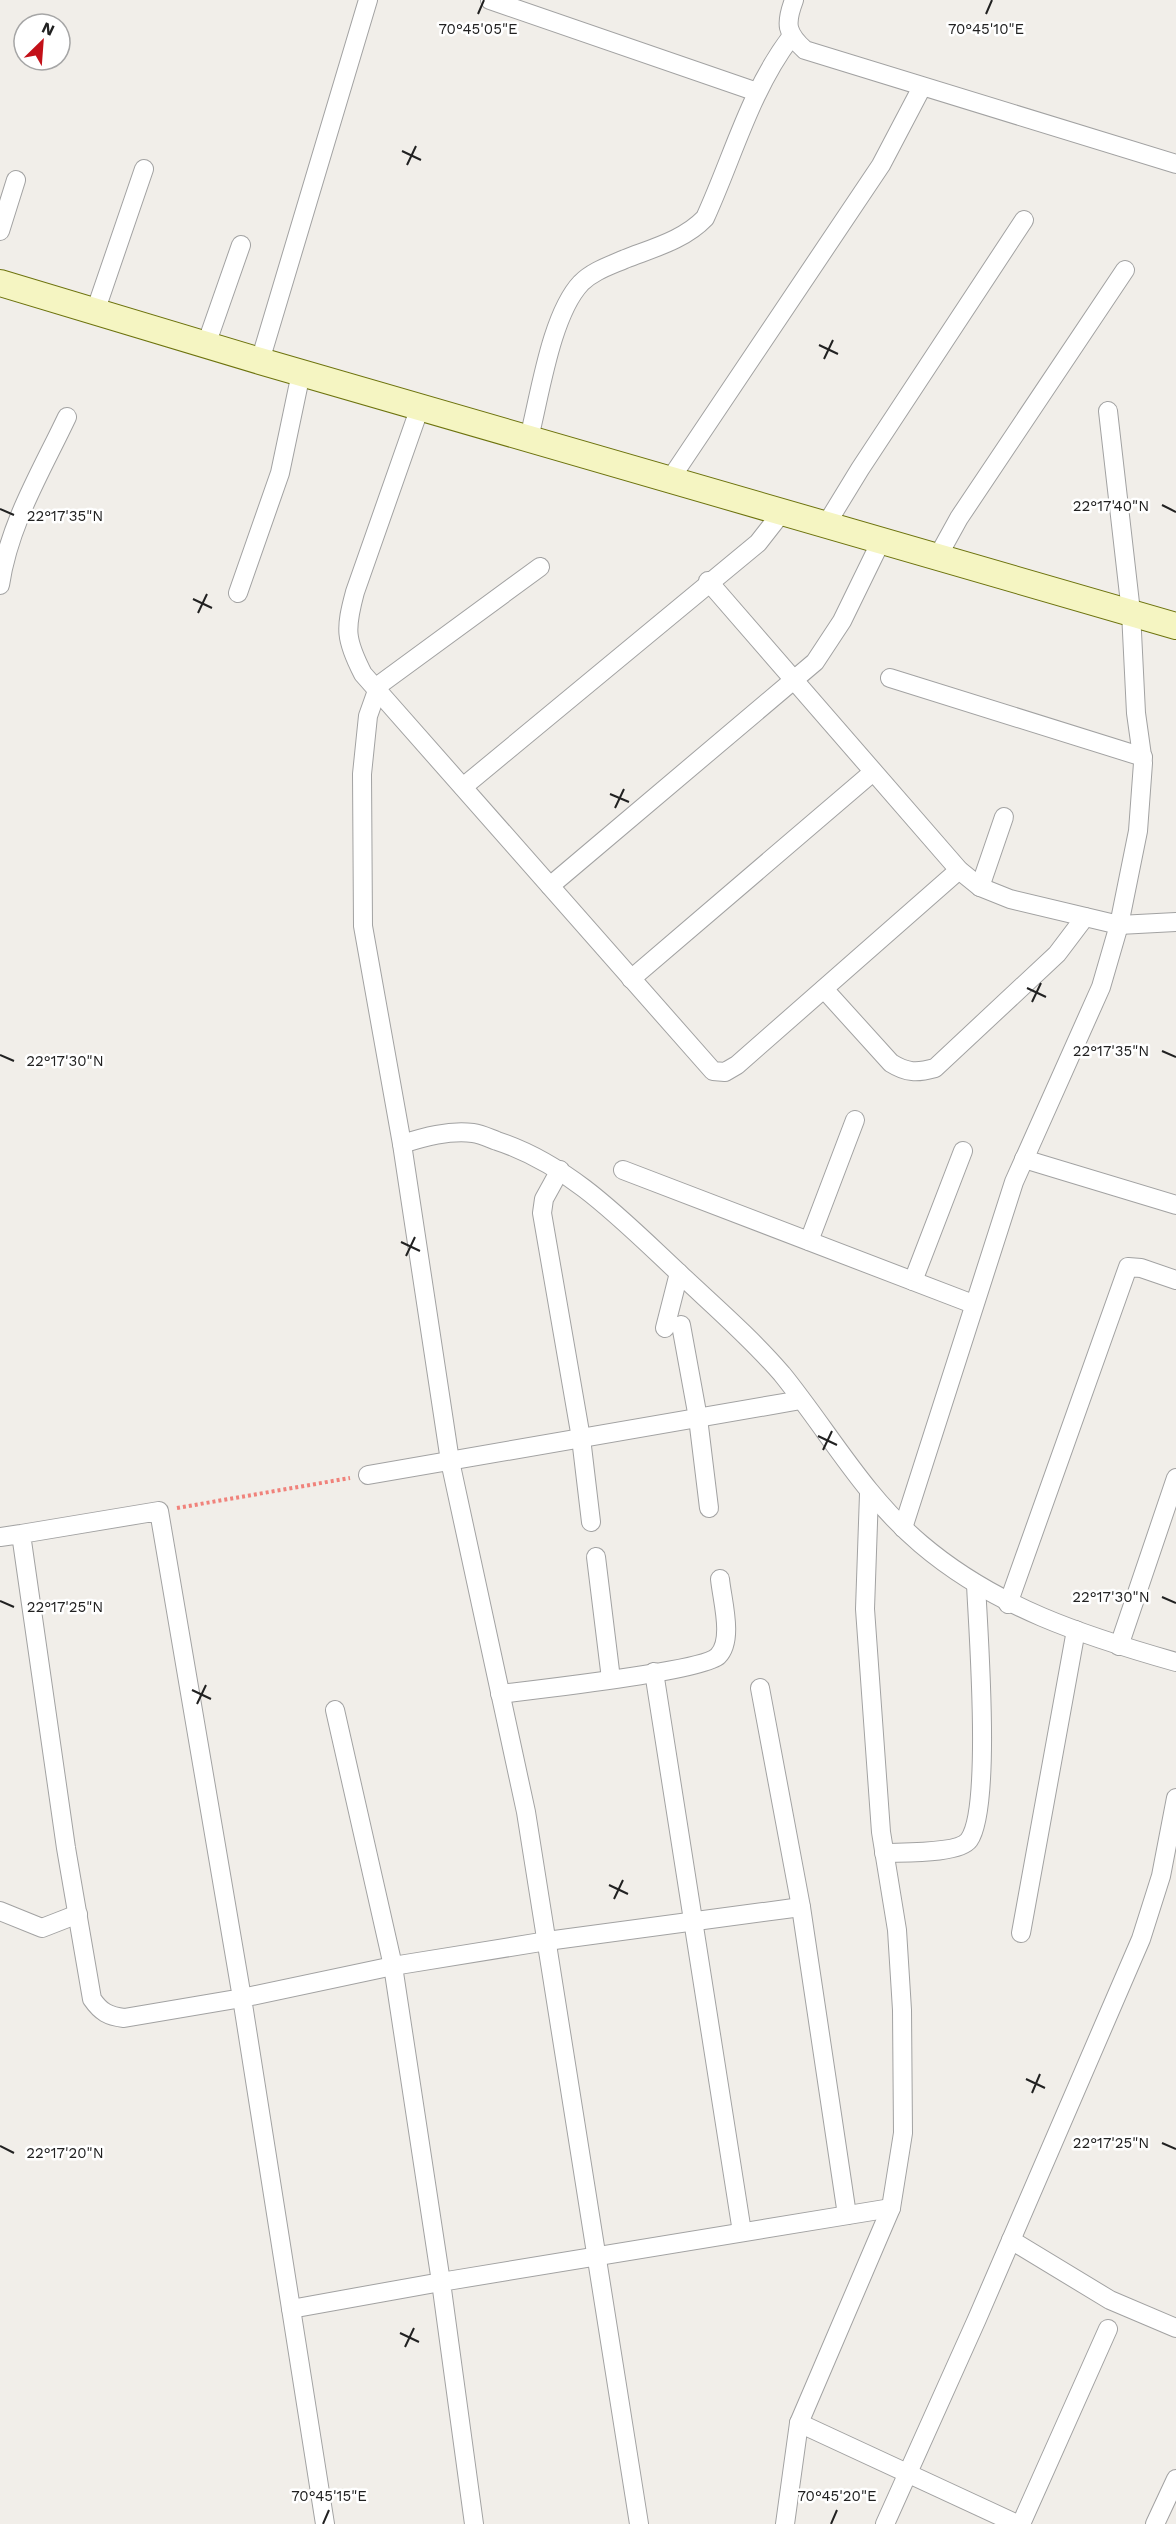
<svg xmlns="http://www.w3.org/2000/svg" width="1176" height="2524" font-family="'Work Sans',sans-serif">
  <rect width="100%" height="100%" fill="#f1eee9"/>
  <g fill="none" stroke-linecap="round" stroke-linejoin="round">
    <defs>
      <g id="street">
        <path d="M490,0L757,92"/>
        <path d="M794,0C785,24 786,33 805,50L1176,164"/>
        <path d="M0,231L16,180"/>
        <path d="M95,312L144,169"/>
        <path d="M206,345L241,245"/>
        <path d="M260,361L368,0"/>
        <path d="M420,407L355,592C345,629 345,639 363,674L713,1071L725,1072L737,1065L959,870"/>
        <path d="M529,438C540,395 551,315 581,283C593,271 609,266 625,259C653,248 684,240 705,218C733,157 750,91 791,37"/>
        <path d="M671,478L881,165L922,87"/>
        <path d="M827,523L860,469L1024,220"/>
        <path d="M938,556L959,518L1125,270"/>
        <path d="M540,567L379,685L368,716L362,774L363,926L402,1144L450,1461L526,1812L639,2524"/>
        <path d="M708,581L959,870L980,887L1010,899L1119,925L1176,922"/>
        <path d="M0,585C9,524 41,472 67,417"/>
        <path d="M238,593L280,473L301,373"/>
        <path d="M890,678L1143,757"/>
        <path d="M463,787L758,543L783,511"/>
        <path d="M550,886L815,662L842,621L882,539"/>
        <path d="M980,887L1004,817"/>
        <path d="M631,979L873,772"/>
        <path d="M824,989L891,1063C907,1073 917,1073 935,1068L1057,954L1085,917"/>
        <path d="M402,1144C424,1137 449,1130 473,1133C481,1134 489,1138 497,1141C571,1165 625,1223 681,1275C715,1307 751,1338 782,1374C829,1432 863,1495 921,1544C995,1607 1084,1636 1176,1662"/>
        <path d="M1024,1159L1176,1205"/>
        <path d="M560,1170L544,1199L542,1213L581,1438L591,1522"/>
        <path d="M623,1170L973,1304"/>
        <path d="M809,1241L855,1120"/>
        <path d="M913,1281L963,1151"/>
        <path d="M681,1325L698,1418L709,1508"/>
        <path d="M665,1328L679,1273"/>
        <path d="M368,1475L801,1400"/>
        <path d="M903,1528L1014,1182L1101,987L1119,925L1138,831L1143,763L1136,713L1131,612L1108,411"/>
        <path d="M0,1537L21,1534L159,1511L242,1998L124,2018C108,2016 101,2012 92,1999L66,1848L21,1534"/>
        <path d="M596,1557L611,1679"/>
        <path d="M1008,1604L1128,1267L1141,1268L1176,1280"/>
        <path d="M1119,1646L1176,1478"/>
        <path d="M654,1672L742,2232"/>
        <path d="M760,1688L801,1907L847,2215"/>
        <path d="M500,1694C532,1690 703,1671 718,1656C734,1640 722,1600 720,1579"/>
        <path d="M884,1853C902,1852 959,1854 969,1840C992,1808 978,1630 976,1584"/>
        <path d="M0,1911L42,1928L78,1914"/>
        <path d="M1021,1933L1076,1630"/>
        <path d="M1011,2240L1110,2300L1176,2328"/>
        <path d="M291,2309L441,2282L393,1966L335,1710"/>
        <path d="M799,2423L1017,2524"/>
        <path d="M325,2524L242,1998L393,1966L547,1941L801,1907"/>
        <path d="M474,2524L441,2282L891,2208"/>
        <path d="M785,2524L799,2423L891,2208L903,2133L902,2010L897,1930L881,1832L865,1609L869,1494"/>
        <path d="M885,2524L977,2319L1141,1939L1161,1876L1176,1798"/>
        <path d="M1021,2524L1108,2329"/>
        <path d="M1155,2524L1176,2479"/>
      </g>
      <path id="secondary" d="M0,283L260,361L1176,626"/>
    </defs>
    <use href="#street" stroke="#a2a2a2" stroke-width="20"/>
    <use href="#secondary" stroke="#6d730e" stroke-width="28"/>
    <path stroke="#f0827b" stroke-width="4" stroke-dasharray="3 3" stroke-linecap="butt" d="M177,1508L350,1478"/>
    <use href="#street" stroke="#fff" stroke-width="18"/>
    <use href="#secondary" stroke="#f5f5c2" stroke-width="26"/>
  </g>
  <path fill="none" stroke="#212121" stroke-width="2" d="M478,14L484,0M986,14L992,0M402,151L421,160M407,165L416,146M819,345L838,354M824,359L833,340M1162,505L1176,512M0,509L14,515M193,599L212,608M198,613L207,594M610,794L629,802M615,808L624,789M1027,988L1046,997M1032,1002L1041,983M1162,1051L1176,1057M0,1055L14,1061M401,1242L420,1251M406,1256L415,1237M818,1436L837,1445M823,1450L832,1431M1162,1597L1176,1603M0,1601L14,1607M192,1690L211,1699M197,1704L206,1685M609,1885L628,1894M614,1899L623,1880M1026,2079L1045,2088M1032,2093L1040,2074M1162,2143L1176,2149M0,2146L14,2153M400,2333L419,2342M405,2347L414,2328M323,2524L329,2510M831,2524L837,2510"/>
  <g font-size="15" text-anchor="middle" fill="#212121" stroke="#fff" stroke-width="5" stroke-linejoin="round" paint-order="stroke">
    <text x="478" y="34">70°45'05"E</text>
    <text x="986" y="34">70°45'10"E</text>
    <text x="1111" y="511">22°17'40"N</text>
    <text x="65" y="521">22°17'35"N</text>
    <text x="1111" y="1056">22°17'35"N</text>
    <text x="65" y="1066">22°17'30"N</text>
    <text x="1111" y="1602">22°17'30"N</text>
    <text x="65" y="1612">22°17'25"N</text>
    <text x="1111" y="2148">22°17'25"N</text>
    <text x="65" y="2158">22°17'20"N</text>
    <text x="329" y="2501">70°45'15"E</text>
    <text x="837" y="2501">70°45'20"E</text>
  </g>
  <g transform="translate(42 42) rotate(25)"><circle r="28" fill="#ffffff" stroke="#a6a6a6" stroke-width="1.5"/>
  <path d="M0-4.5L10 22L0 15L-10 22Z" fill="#c31018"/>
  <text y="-9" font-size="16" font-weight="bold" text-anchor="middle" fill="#212121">N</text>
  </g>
</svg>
